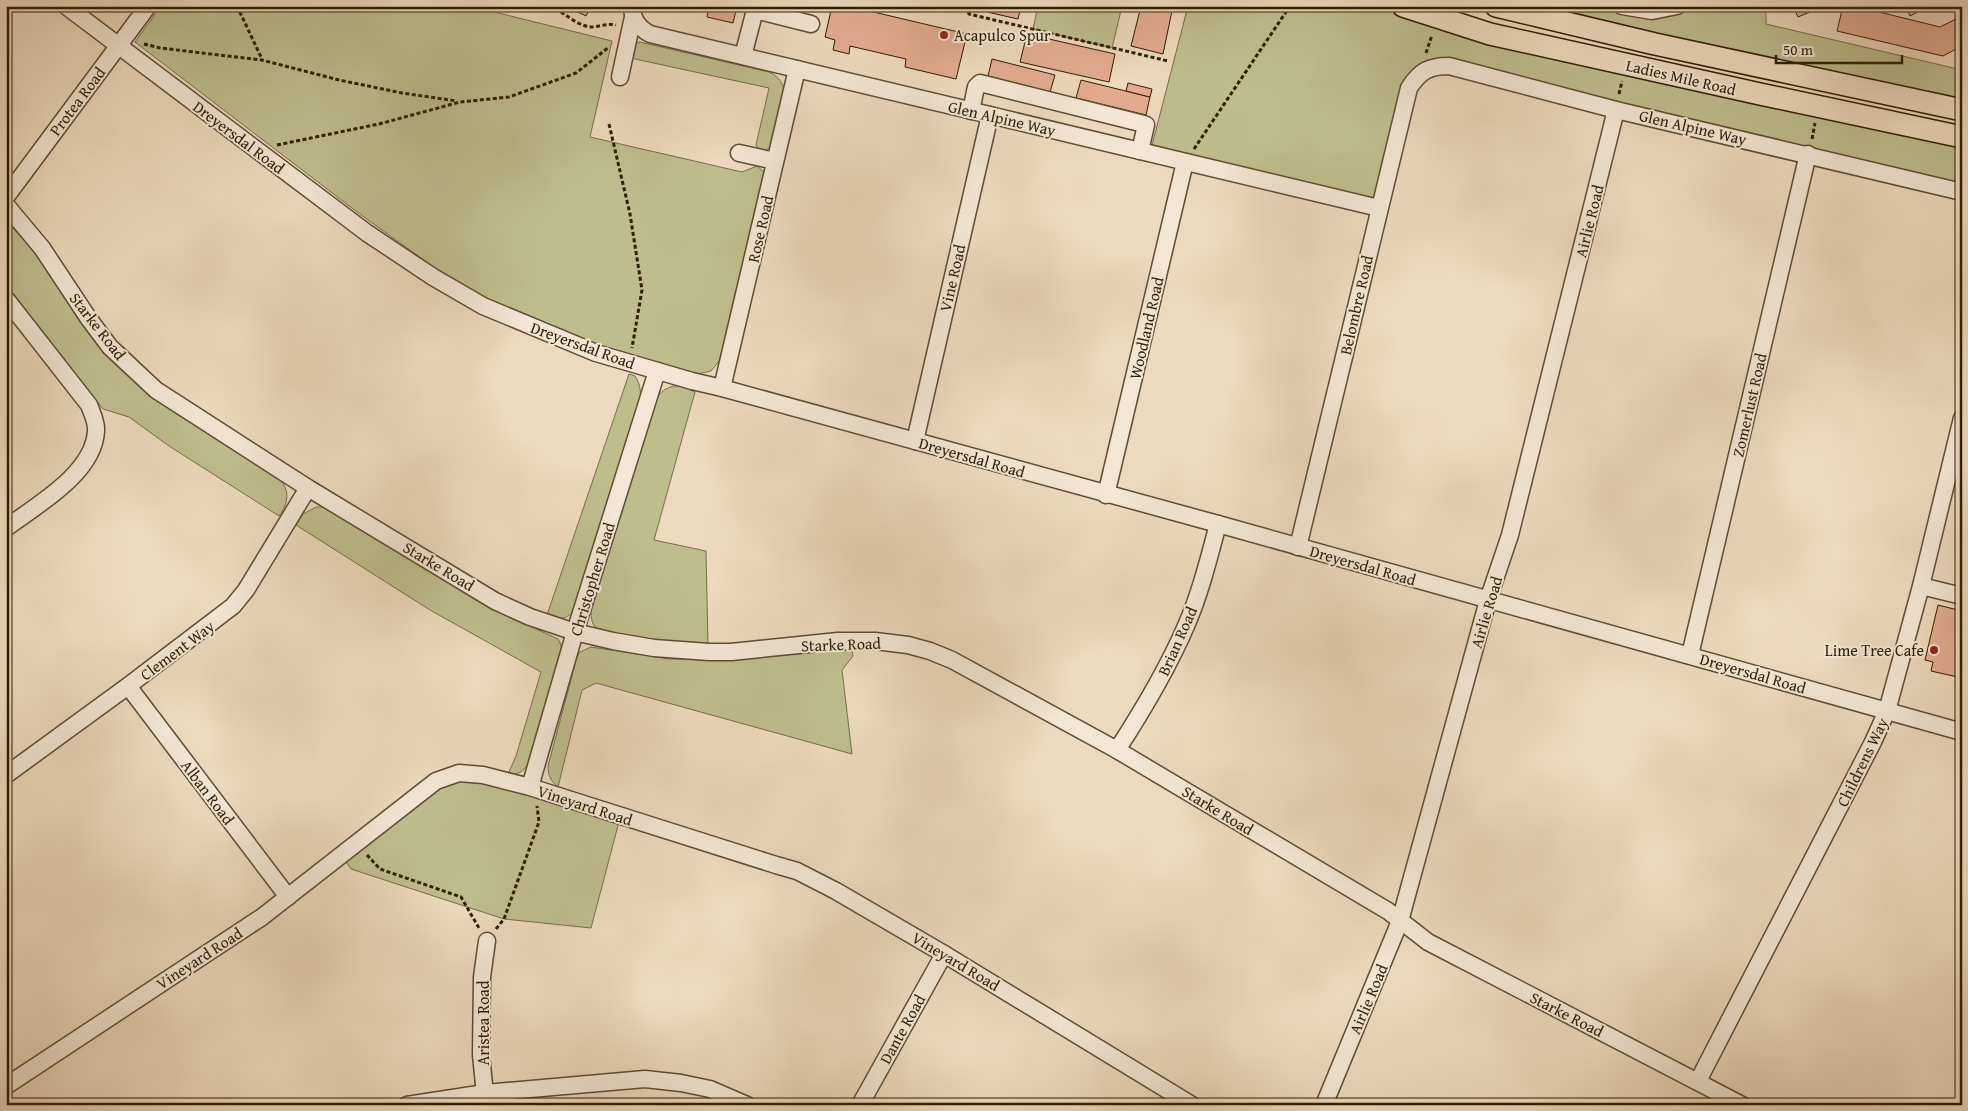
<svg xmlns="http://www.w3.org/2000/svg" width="1968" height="1111" font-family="'Gentium Book Plus',serif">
  <rect width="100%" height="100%" fill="#edd9bd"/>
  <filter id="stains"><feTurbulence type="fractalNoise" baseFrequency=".004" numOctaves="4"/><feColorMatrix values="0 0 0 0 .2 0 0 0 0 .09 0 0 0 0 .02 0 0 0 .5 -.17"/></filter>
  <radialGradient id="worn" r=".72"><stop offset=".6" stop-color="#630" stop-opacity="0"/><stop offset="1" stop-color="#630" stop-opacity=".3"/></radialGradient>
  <g fill="#bebe8d" stroke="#766e48">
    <path d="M161,6H470L612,41L590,137L742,172L757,166L764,172L720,360L711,371L698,374L562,335L490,301L439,271L357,212L135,42Z"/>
    <path d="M1038,6H1122L1112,48L1033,29Z"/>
    <path d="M1188,6H1403L1962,137V192L1449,66L1416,77L1379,208L1150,153Z"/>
    <path d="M1496,6H1766V24L1962,70V110Z"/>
    <path d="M640,42L769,72C777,76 781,80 784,89L770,147L765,151L759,150L756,145L769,88L635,59L630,54L634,43Z"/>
    <path d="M6,221L26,242L41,262L78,319L118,367L140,387L279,478C290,491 289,502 279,516L169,446L129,417L103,409L6,284Z"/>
    <path d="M629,374L635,376C640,384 641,390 640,399L575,609C567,621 559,619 547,615Z"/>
    <path d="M673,386H681L695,392L654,540L706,551L708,645L655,641L602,632C593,627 591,622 591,612L655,401C659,393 664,389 673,386Z"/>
    <path d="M316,507H323L332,510L492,609L558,639L561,645V651L527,766C521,773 517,775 508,774L516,756L541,672L430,610L296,525L303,514Z"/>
    <path d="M591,647L669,659L731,660L852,649L853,656L842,670L852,754L596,683L582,690L558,787C551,781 548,776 548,766L577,657L580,652Z"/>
    <path d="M455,775L620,818L591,928L504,919L351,869L341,855Z"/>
  </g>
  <g fill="#e2ab8f" stroke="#2f1d02">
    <path d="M565,6H591L586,16Z"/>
    <path d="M709,6H737L733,23L707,17Z"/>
    <path d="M832,6H848L967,34L956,79L905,67L906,59L850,46L849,54L833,50L835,40L825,37Z"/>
    <path d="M988,6H1021L1018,19L987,12Z"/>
    <path d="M1141,6H1173L1163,54L1131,46Z"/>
    <path d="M1793,6H1824L1798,17Z"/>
    <path d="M1843,6H1872L1876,7L1875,11L1940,27L1962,16V57L1958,48L1943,56L1837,31Z"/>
    <path d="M1898,6H1929L1910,16L1906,7L1900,11Z"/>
    <path d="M1027,34L1115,54L1109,82L1020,62Z"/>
    <path d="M992,59L1055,75L1050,92L988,76Z"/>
    <path d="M1081,80L1150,97L1146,115L1076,98Z"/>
    <path d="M1128,83L1152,89L1150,97L1126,91Z"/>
    <path d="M1938,605L1962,611V678L1931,671L1933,662L1925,660Z"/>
  </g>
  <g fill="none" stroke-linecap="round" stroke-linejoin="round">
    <defs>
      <g id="minor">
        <path d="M66,6L367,233L433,277L483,306L596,353L692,381L722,388L1218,524L1962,732"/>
        <path d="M632,6C632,20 639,28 650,34L1379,208"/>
        <path d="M1622,6L1652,11L1677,6"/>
        <path d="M743,56L755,10L811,24"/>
        <path d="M620,77L633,17"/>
        <path d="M971,111L976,87L980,83L1144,124L1146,125L1140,151"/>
        <path d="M739,153L775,161"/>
        <path d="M6,197L148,6"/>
        <path d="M6,205L42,248L89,319L110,347L156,390L308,488L495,601L530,617L575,632L613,641L654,648L709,652H731L838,641H875L908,645L930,651L952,660L1117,750L1388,911L1428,942L1742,1105"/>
        <path d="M6,299L89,405C92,413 97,423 96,431C94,473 37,505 6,528"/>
        <path d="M722,388L797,69"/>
        <path d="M915,441L990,115"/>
        <path d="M1106,495L1185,162"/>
        <path d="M1298,547L1409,88C1420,71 1429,66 1449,66L1616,110L1962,192"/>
        <path d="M1921,586L1962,596"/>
        <path d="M1690,655L1808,154"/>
        <path d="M128,686L288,897"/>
        <path d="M1117,750C1143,710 1167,670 1186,626C1200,594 1209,558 1218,524"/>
        <path d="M6,775L128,686L233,606L246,590L308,488"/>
        <path d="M530,787L575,632L657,371"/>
        <path d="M1698,1081L1873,742L1887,711L1921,586L1962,418"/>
        <path d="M6,1086L262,917L436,781L459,773L483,775L530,787L776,865L797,871L836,891L944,954L1192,1105"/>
        <path d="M407,1105L485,1093L645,1079L681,1083L710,1089L747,1105"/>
        <path d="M486,1105L481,1055L482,977L487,941"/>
        <path d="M860,1105L944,954"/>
        <path d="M1324,1105L1400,921L1488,600L1510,535L1616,110"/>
      </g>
      <g id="major">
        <path d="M1403,6L1490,34L1760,94L1962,137"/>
        <path d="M1496,6L1655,44L1962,110"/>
      </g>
    </defs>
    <use href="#minor" stroke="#5e4c31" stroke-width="19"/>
    <use href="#major" stroke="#2f1d02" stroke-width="24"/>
    <g stroke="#2f1d02" stroke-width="3" stroke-dasharray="4 2.5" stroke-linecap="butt">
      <path d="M237,6L262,59"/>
      <path d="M966,6L969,14L1168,61"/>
      <path d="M561,12C570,18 580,26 591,27C599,27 607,23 616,25"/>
      <path d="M144,44L160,48L262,60L339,80L402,93L457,101"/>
      <path d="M1426,53L1432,35"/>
      <path d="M1619,94L1622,81"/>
      <path d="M609,124L630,214L642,290L632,348"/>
      <path d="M1812,139L1815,123"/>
      <path d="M277,145L379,124L460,102L509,97L576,73L609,47"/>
      <path d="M1194,149L1290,6"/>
      <path d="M367,855L380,869L461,897L479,928"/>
      <path d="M496,929L504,919L539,822L537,806"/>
    </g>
    <use href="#minor" stroke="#f3e6d4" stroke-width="16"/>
    <use href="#major" stroke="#edd9bd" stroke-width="21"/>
  </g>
  <g fill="#8f2418" stroke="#f3e6d4" stroke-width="2">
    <circle cx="944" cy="35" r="5"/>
    <circle cx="1934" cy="650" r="5"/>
  </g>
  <g text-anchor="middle" stroke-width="4" stroke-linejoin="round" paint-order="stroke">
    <g font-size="16" fill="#2f1d02" stroke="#f3e6d4" text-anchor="start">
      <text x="954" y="41">Acapulco Spur</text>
      <text x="1924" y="656" text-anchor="end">Lime Tree Cafe</text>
    </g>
    <g font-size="16" fill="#2f1d02" stroke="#f3e6d4">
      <text transform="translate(1681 77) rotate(13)" y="6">Ladies Mile Road</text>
      <text transform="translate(77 101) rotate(-53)" y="6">Protea Road</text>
      <text transform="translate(1002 118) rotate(13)" y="6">Glen Alpine Way</text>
      <text transform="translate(1693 127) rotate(13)" y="6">Glen Alpine Way</text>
      <text transform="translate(239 137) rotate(37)" y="6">Dreyersdal Road</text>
      <text transform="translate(1589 221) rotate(-76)" y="6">Airlie Road</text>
      <text transform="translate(760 229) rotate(-77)" y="6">Rose Road</text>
      <text transform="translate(952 278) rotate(-77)" y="6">Vine Road</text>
      <text transform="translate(1356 305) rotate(-77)" y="6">Belombre Road</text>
      <text transform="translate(98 326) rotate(52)" y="6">Starke Road</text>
      <text transform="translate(1146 328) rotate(-77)" y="6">Woodland Road</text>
      <text transform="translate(583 345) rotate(20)" y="6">Dreyersdal Road</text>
      <text transform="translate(1749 405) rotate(-77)" y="6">Zomerlust Road</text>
      <text transform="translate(972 457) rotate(16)" y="6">Dreyersdal Road</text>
      <text transform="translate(1363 565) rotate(16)" y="6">Dreyersdal Road</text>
      <text transform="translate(439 566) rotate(31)" y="6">Starke Road</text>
      <text transform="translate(592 579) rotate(-73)" y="6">Christopher Road</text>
      <text transform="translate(1486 612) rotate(-73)" y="6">Airlie Road</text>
      <text transform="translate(1177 641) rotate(-66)" y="6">Brian Road</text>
      <text transform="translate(841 644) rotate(-2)" y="6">Starke Road</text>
      <text transform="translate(177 650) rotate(-37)" y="6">Clement Way</text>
      <text transform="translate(1753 673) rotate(16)" y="6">Dreyersdal Road</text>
      <text transform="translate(1862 762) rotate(-64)" y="6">Childrens Way</text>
      <text transform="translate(208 792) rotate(53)" y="6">Alban Road</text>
      <text transform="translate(585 805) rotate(18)" y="6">Vineyard Road</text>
      <text transform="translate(1218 810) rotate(31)" y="6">Starke Road</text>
      <text transform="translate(199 958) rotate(-33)" y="6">Vineyard Road</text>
      <text transform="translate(956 961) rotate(31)" y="6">Vineyard Road</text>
      <text transform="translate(1368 999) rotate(-67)" y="6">Airlie Road</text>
      <text transform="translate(1567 1014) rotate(27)" y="6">Starke Road</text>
      <text transform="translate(483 1023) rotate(-90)" y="6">Aristea Road</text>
      <text transform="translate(902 1029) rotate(-61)" y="6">Dante Road</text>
    </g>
  </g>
  <rect width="1968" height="1111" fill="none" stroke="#edd9bd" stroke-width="25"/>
  <rect x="8" y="8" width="1953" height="1096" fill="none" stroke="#2f1d02" stroke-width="2.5"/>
  <rect x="12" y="12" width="1943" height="1086" fill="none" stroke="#2f1d02"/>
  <path d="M1776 55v8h126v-8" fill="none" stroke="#2f1d02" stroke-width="2.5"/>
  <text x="1783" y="55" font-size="15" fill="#2f1d02" stroke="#f3e6d4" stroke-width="4" paint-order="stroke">50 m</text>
  <rect width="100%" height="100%" filter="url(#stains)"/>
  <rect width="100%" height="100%" fill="url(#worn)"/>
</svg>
